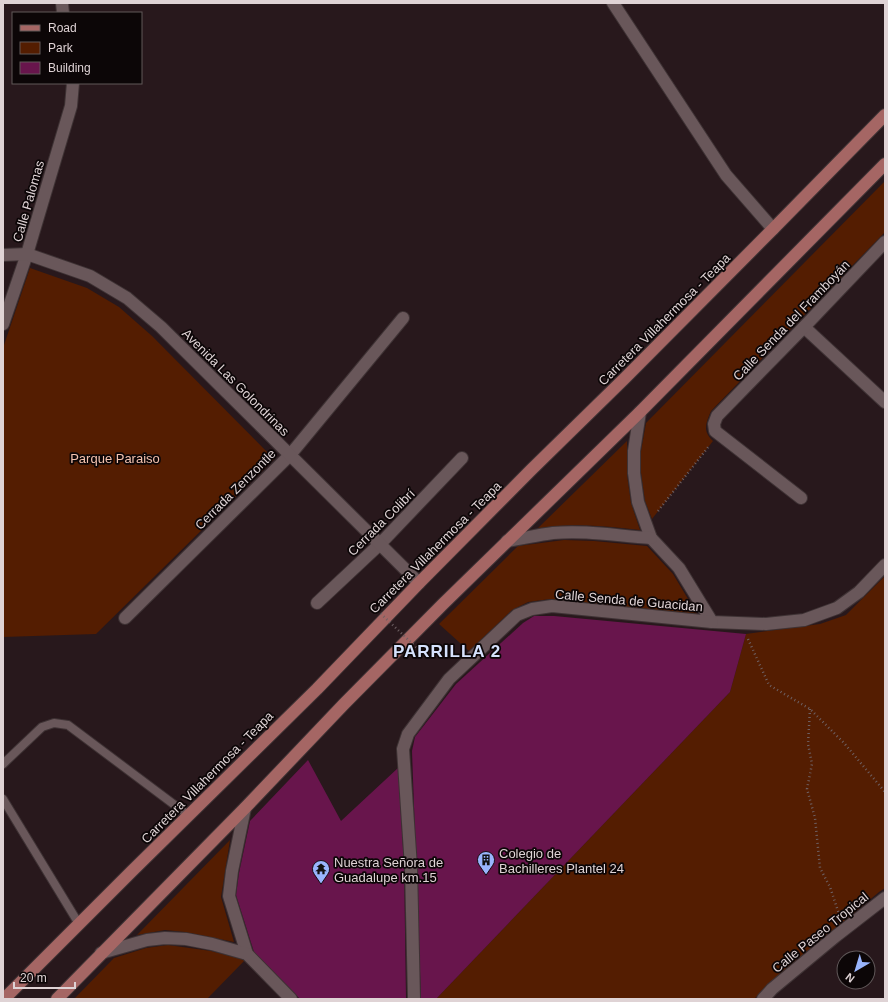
<svg xmlns="http://www.w3.org/2000/svg" width="888" height="1002" font-family="Helvetica,sans-serif">
  <rect width="100%" height="100%" fill="#28181c"/>
  <g fill="#541d01">
    <path d="M885,181V232L711,411C706,423 702,431 713,441L652,519L645,501L641,473V451L646,423Z"/>
    <path d="M30,268L87,288L119,307L152,336L274,459L96,634L3,637V348Z"/>
    <path d="M627,441V475L631,503L640,530C605,526 572,522 537,529Z"/>
    <path d="M564,540L594,541L647,546L673,574L697,614L550,599L528,602L512,610L469,651L439,624L518,546Z"/>
    <path d="M885,576V888L879,892L768,985L754,999H436L730,692L746,634L820,624L846,615Z"/>
    <path d="M230,840L221,897L234,942L185,932L165,930L137,935Z"/>
    <path d="M168,945L211,951L245,960L207,999H74L114,958L146,948Z"/>
  </g>
  <g fill="#68154c">
    <path d="M534,616H554L746,634L730,692L436,999H421L412,751L415,737L456,684L523,623Z"/>
    <path d="M308,760L341,821L398,768L404,864L406,999H300L254,952L236,895L239,873L250,821Z"/>
  </g>
  <g fill="none" stroke-linecap="round" stroke-linejoin="round">
    <defs>
      <g id="lane">
        <path d="M3,764L42,727L54,723L68,725L188,815"/>
        <path d="M3,799L79,924"/>
      </g>
      <g id="street">
        <path d="M62,3L63,13"/>
        <path d="M613,3L726,175L773,229"/>
        <path d="M3,324L27,254L71,106L73,83"/>
        <path d="M804,327L885,402"/>
        <path d="M640,412L634,451V473L638,502L651,538L679,568L712,622L766,624L804,620L837,608L859,592L885,565"/>
        <path d="M801,498L715,431L714,424L717,416L804,327L885,242"/>
        <path d="M507,541C522,539 537,535 553,533C585,530 618,536 651,538"/>
        <path d="M317,603L380,544L462,458"/>
        <path d="M125,618L290,455L403,318"/>
        <path d="M245,808L232,871L229,896L247,954"/>
        <path d="M101,953L147,940L165,938L186,939L212,944L247,954L291,999"/>
        <path d="M414,999L411,867L403,749L408,734L449,679L517,615L532,609L552,606L712,622"/>
        <path d="M763,999L772,989L836,936L885,898"/>
      </g>
      <path id="secondary" d="M3,255L27,254L90,276L127,298L161,327L419,583"/>
      <g id="primary">
        <path d="M4,999L132,871L317,689L419,583L531,470L625,378L773,229L885,115"/>
        <path d="M57,999L245,808L344,704L443,604L640,412L885,164"/>
      </g>
    </defs>
    <use href="#lane" stroke="#3e3234" stroke-width="10"/>
    <use href="#street" stroke="#3e3234" stroke-width="14"/>
    <use href="#secondary" stroke="#3e3234" stroke-width="14"/>
    <use href="#primary" stroke="#3e3234" stroke-width="14"/>
    <g stroke="#6e6063" stroke-width="2.5" stroke-dasharray="1 3" stroke-linecap="butt">
      <path d="M658,511L709,446"/>
      <path d="M748,639L769,685L810,709L844,743L885,792"/>
      <path d="M810,709L808,744L812,764L807,789L815,818L820,868L830,887L839,914"/>
    </g>
    <use href="#lane" stroke="#69575a" stroke-width="8"/>
    <use href="#street" stroke="#69575a" stroke-width="12"/>
    <use href="#secondary" stroke="#69575a" stroke-width="12"/>
    <use href="#primary" stroke="#a56664" stroke-width="12"/>
    <path stroke="#6e6063" stroke-width="2.5" stroke-dasharray="1 3" stroke-linecap="butt" d="M375,608L420,651"/>
  </g>
  <defs>
    <symbol id="building-pin" viewBox="-11 -11 22 30"><path d="M0 17L-7.5 6A9.5 9.5 0 1 1 7.5 6Z" fill="#99b5fd" stroke="#0c0607"/><path d="M-4-6H4V6H1V3H-1V6H-4ZM-2.5-4.3h1.7v1.8h-1.7ZM.8-4.3h1.7v1.8H.8ZM-2.5-1h1.7V.8h-1.7ZM.8-1h1.7V.8H.8Z" fill="#111"/></symbol>
    <symbol id="temple-pin" viewBox="-11 -11 22 30"><path d="M0 17L-7.5 6A9.5 9.5 0 1 1 7.5 6Z" fill="#99b5fd" stroke="#0c0607"/><path d="M0-6L5-2H3V0L6.5 2.5H4V6H1.5V3h-3V6H-4V2.5H-6.5L-3 0V-2H-5Z" fill="#111"/></symbol>
  </defs>
  <g fill-rule="evenodd">
    <use href="#building-pin" x="476" y="850" width="20" height="27"/>
    <use href="#temple-pin" x="311" y="859" width="20" height="27"/>
  </g>
  <g text-anchor="middle" stroke-width="3.5" stroke-linejoin="round" paint-order="stroke">
    <g font-size="13" fill="#dfd3d5" stroke="#0c0607">
      <text transform="translate(28 201) rotate(-74)" y="5">Calle Palomas</text>
      <text transform="translate(664 319) rotate(-45)" y="5">Carretera Villahermosa - Teapa</text>
      <text transform="translate(791 320) rotate(-46)" y="5">Calle Senda del Framboyán</text>
      <text transform="translate(236 382) rotate(45)" y="5">Avenida Las Golondrinas</text>
      <text transform="translate(235 489) rotate(-45)" y="5">Cerrada Zenzontle</text>
      <text transform="translate(381 522) rotate(-45)" y="5">Cerrada Colibrí</text>
      <text transform="translate(435 547) rotate(-45)" y="5">Carretera Villahermosa - Teapa</text>
      <text transform="translate(629 600) rotate(5)" y="5">Calle Senda de Guacidan</text>
      <text transform="translate(207 777) rotate(-45)" y="5">Carretera Villahermosa - Teapa</text>
      <text transform="translate(820 932) rotate(-39)" y="5">Calle Paseo Tropical</text>
    </g>
    <g font-size="13" fill="#f4c2ae" stroke="#0c0607">
      <text x="115" y="463">Parque Paraiso</text>
    </g>
    <g font-size="13" fill="#dfd3d5" stroke="#0c0607" text-anchor="start">
      <text x="499" y="858">Colegio de<tspan x="499" dy="15">Bachilleres Plantel 24</tspan></text>
      <text x="334" y="867">Nuestra Señora de<tspan x="334" dy="15">Guadalupe km.15</tspan></text>
    </g>
    <g font-size="17" font-weight="bold" letter-spacing="1" fill="#d6e2fd" stroke="#0c0607">
      <text x="447" y="657">PARRILLA 2</text>
    </g>
  </g>
  <rect width="888" height="1002" fill="none" stroke="#dfd3d5" stroke-width="8"/>
  <rect x="12" y="12" width="130" height="72" fill="#0c0607" stroke="#605859"/>
  <rect x="20" y="25" width="20" height="6" fill="#a56664" stroke="#605859"/>
  <text x="48" y="32" font-size="12" fill="#dfd3d5">Road</text>
  <rect x="20" y="42" width="20" height="12" fill="#541d01" stroke="#605859"/>
  <text x="48" y="52" font-size="12" fill="#dfd3d5">Park</text>
  <rect x="20" y="62" width="20" height="12" fill="#68154c" stroke="#605859"/>
  <text x="48" y="72" font-size="12" fill="#dfd3d5">Building</text>
  <g transform="translate(856 970) rotate(218)"><circle r="19" fill="#0c0607" stroke="#605859"/>
  <path d="M0-3L7 15L0 10L-7 15Z" fill="#99b5fd"/>
  <text y="-6" font-size="11" font-weight="bold" text-anchor="middle" fill="#dfd3d5">N</text>
  </g>
  <path d="M14 982v6h61v-6" fill="none" stroke="#dfd3d5" stroke-width="2"/>
  <text x="20" y="982" font-size="12" fill="#dfd3d5" stroke="#0c0607" stroke-width="3" paint-order="stroke">20 m</text>
</svg>
